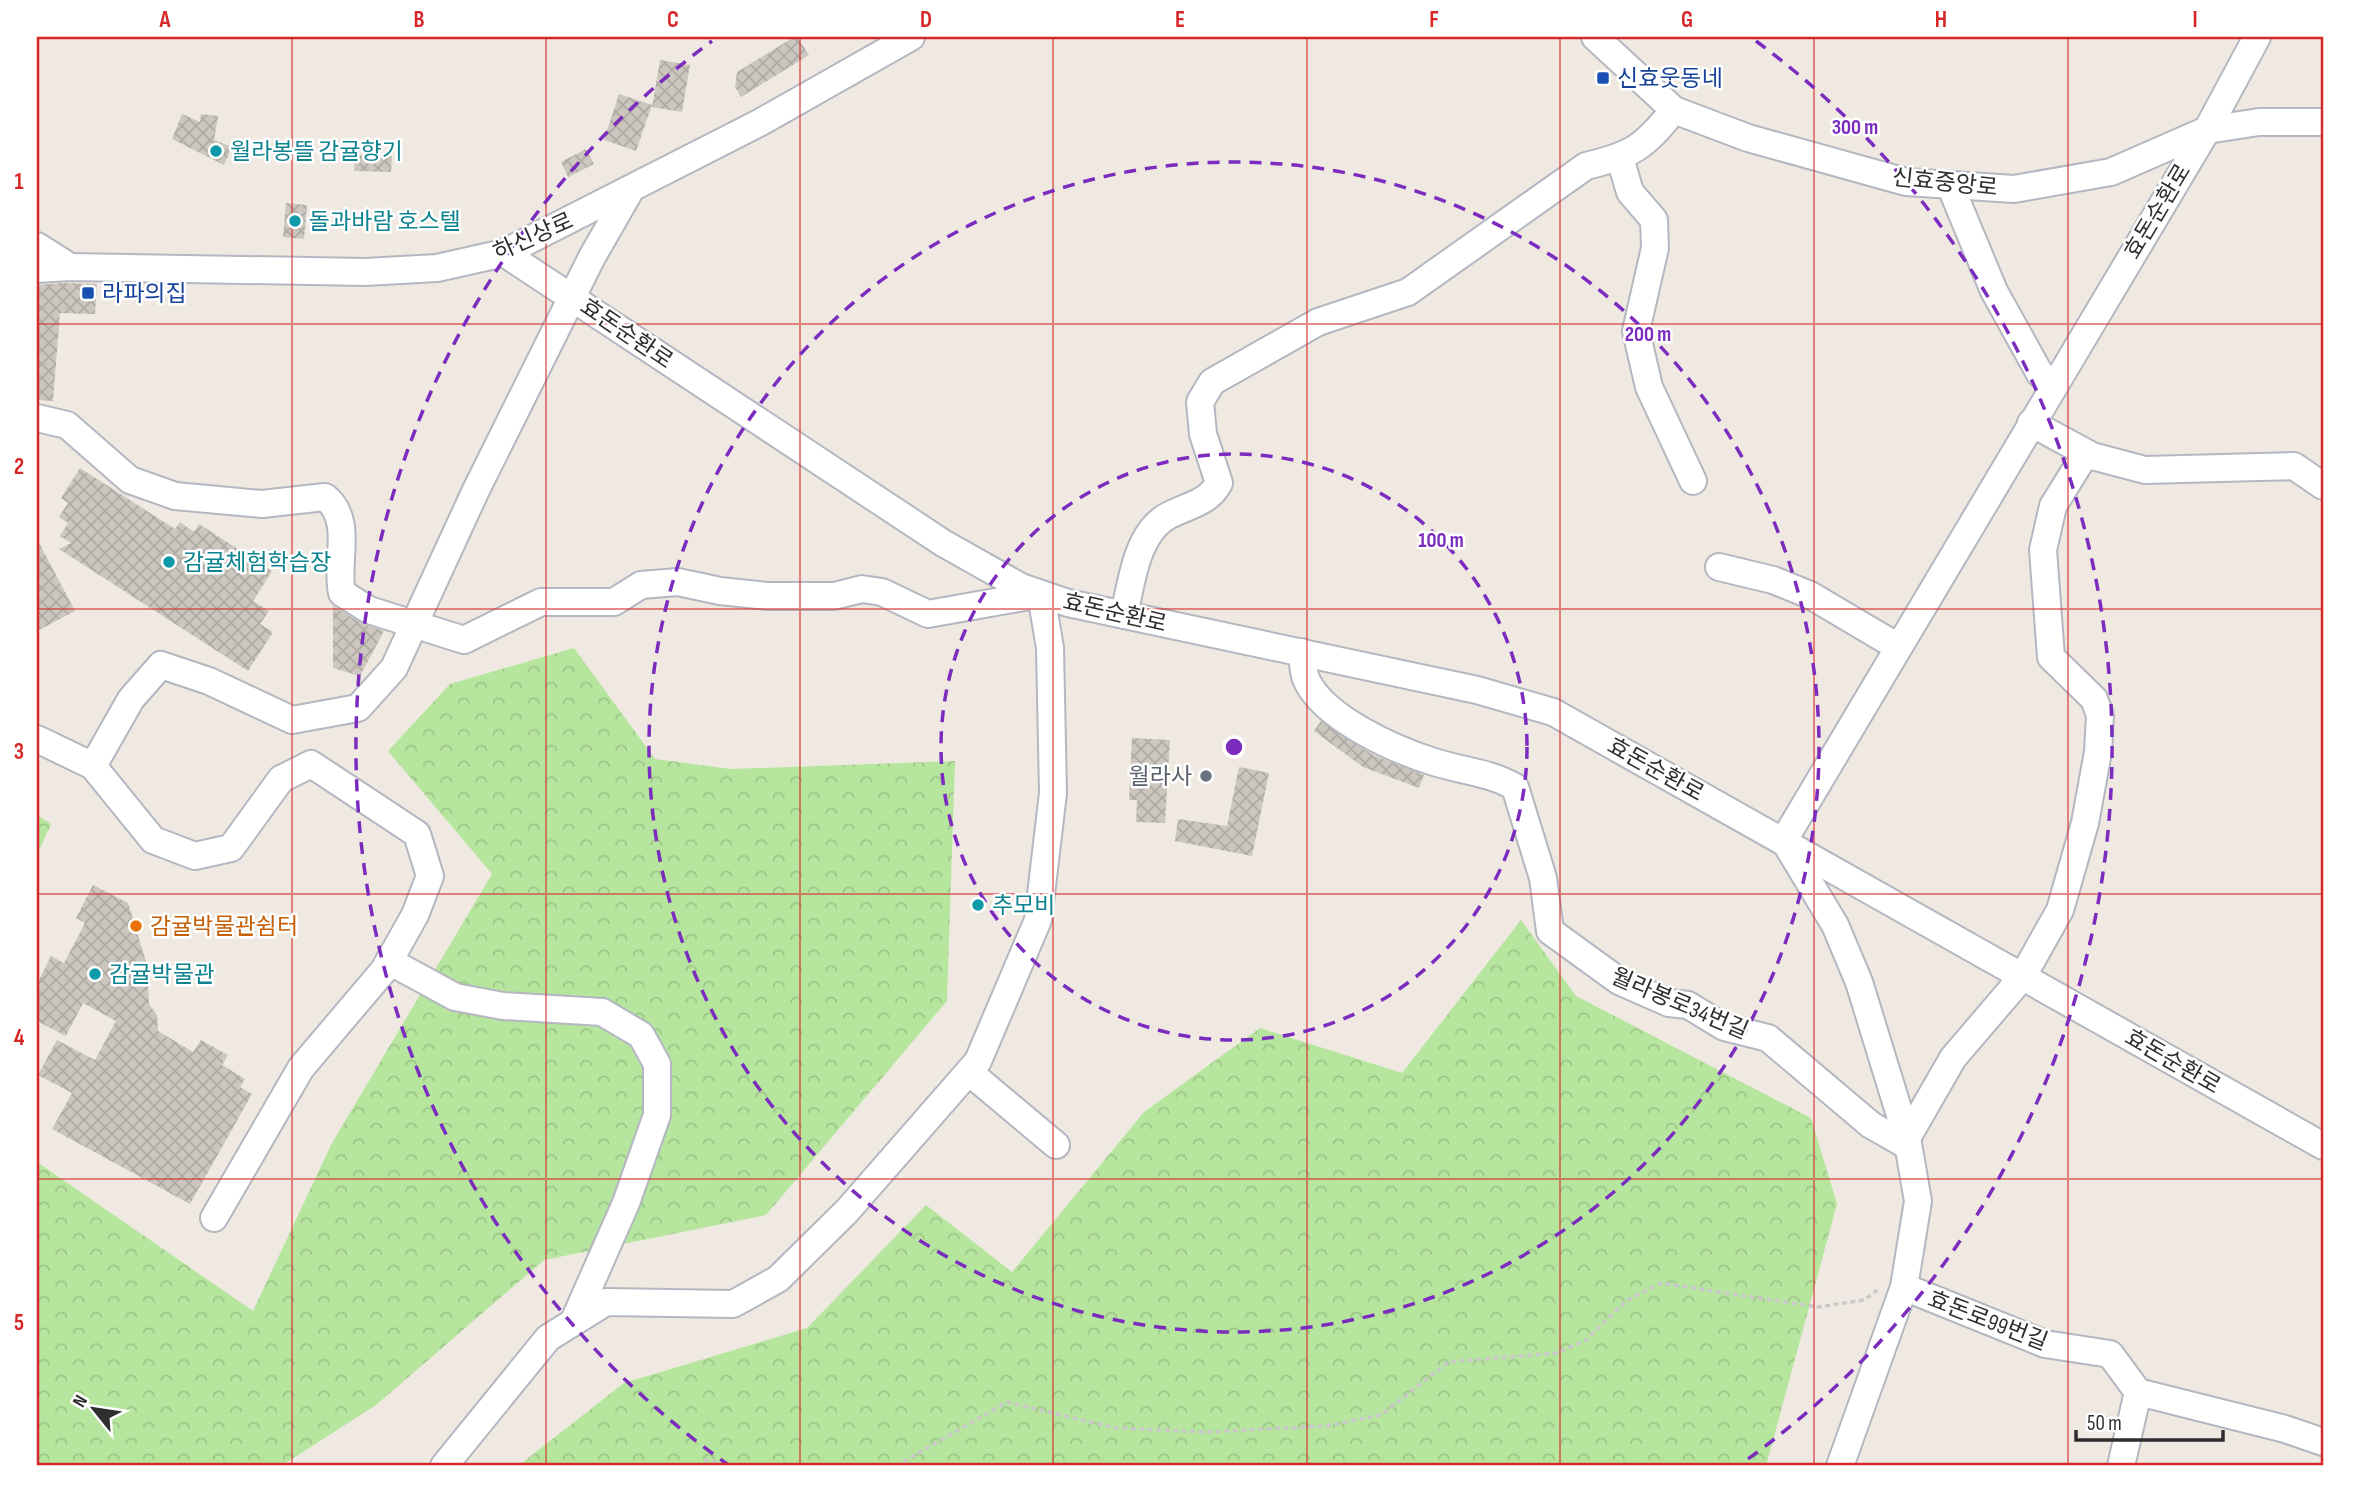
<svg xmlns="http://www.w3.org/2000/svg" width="2360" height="1503" font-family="'Sofia Sans Condensed','Noto Sans KR',sans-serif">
  <defs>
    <pattern id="forest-crowns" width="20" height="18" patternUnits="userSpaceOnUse" patternTransform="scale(1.75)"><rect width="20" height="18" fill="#b6e59e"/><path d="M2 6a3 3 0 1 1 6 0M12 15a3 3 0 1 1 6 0" fill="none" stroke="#9dc588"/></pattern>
    <pattern id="building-cross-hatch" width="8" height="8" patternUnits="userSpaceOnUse" patternTransform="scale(1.75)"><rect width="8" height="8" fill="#cbc7bf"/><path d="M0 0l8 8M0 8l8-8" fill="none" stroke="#afaba4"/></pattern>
  </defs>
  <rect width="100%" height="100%" fill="#efe9e1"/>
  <g fill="url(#forest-crowns)">
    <path d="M574,648L655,759L731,769L955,761L947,1001L766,1215L544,1260L376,1405L281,1466H37V1162L253,1311L332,1143L492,874L388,751L450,684Z"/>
    <path d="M37,815L51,824L37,855Z"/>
    <path d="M1521,920L1576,996L1811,1118L1837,1204L1766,1466H518L624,1383L807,1328L926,1205L1012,1272L1144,1112L1260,1028L1402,1073Z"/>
  </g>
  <g fill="url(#building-cross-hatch)">
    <path d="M794,37H797L809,55L741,97L735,87L737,72Z"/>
    <path d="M660,60L690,65L682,112L652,107Z"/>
    <path d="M619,94L652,105L636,151L604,140Z"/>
    <path d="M182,114L200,122L201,114L218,116L214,140L232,147L224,165L172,139Z"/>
    <path d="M586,149L594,164L568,177L561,162Z"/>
    <path d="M355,155L392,156L391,172L354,171Z"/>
    <path d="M286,203L307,205L304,239L283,237Z"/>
    <path d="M64,283L97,284L95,314L60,313L53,401L37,400V285Z"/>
    <path d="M80,468L175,529L180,522L194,532L199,524L272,571L253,601L269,611L260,624L273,632L248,671L59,549L71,543L60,536L68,523L59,517L68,503L61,498Z"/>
    <path d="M37,539L75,611L37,631Z"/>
    <path d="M333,606L361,623L384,631L360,676L333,668Z"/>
    <path d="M1321,721L1373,755L1424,775L1419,788L1363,767L1314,731Z"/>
    <path d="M1132,738L1170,740L1165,823L1136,822L1137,800H1129Z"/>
    <path d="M1239,767L1269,773L1252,856L1175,841L1178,819L1227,826Z"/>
    <path d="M93,885L128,903L147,965L149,1004L157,1015L158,1031L193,1052L201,1040L228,1055L222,1065L245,1079L240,1087L252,1094L190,1204L52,1129L72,1093L38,1075L57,1040L95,1060L116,1021L83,1003L66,1036L37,1021V984L51,956L64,963L85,923L76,918Z"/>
  </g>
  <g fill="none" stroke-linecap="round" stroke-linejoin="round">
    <defs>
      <g id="minor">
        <path d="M1595,37L1674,110L1748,138L1906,182L2014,189L2111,172L2207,130L2259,122H2323"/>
        <path d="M1620,158L1630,192L1654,220L1655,248L1636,331L1649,387L1693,481"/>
        <path d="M1950,185L1994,291L2040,374L2054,383"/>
        <path d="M37,246L70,267"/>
        <path d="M504,253L943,543L1021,587L1068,603L1477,690L1553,712L2323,1146"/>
        <path d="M37,269L70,267L365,272L437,268L504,253L761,122L911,37"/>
        <path d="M37,418L67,425L130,480L175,496L262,504L325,497C354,520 335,562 342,593L369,610L464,640L541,602H614L641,585L678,582L720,591L767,596H834L862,589L882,592L928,614L1041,594L1050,648L1053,793L1038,920L978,1061L847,1211L778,1279L733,1304L606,1302L548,1338L444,1466"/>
        <path d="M2031,423L2092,456L2145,470L2294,466L2323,486"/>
        <path d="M1719,567L1773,580L1810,595L1898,647"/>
        <path d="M1124,615C1131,585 1136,535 1166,517C1185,506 1208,504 1219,483L1203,434L1200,402L1212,382L1318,322L1408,292L1586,166C1633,155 1644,147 1674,110"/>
        <path d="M1301,652C1303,661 1303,671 1306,679C1323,718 1395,750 1434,762C1462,771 1489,772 1515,787L1543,878L1550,931L1619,981L1669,1003L1688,1005L1724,1027L1768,1038L1871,1125L1908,1146"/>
        <path d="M37,739L93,766L131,699L161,665L209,681L292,720L358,708L394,668L476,490L592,257L631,189"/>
        <path d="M93,766L153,840L195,856L231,848L281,779L311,764L417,834L430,876L415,915L384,970L301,1068L214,1218"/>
        <path d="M1784,840L2207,130L2257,37"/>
        <path d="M1785,842L1835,925L1859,982L1907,1138L1918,1201L1904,1287L1840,1466"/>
        <path d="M389,961L455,997L503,1006L602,1012L641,1035L657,1064V1115L626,1203L573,1323"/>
        <path d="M969,1072L1056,1145"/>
        <path d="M1907,1138L1953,1058L2023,976L2060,910L2085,823L2098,752L2100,715L2094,699L2051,657L2043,550L2053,506L2086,453"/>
        <path d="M1904,1287L2045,1344L2110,1354L2138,1392L2285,1429L2323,1442"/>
        <path d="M2121,1466L2138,1392"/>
      </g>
    </defs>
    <use href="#minor" stroke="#b4b7c1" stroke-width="30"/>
    <g stroke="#c9c9c9" stroke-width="3.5" stroke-dasharray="5 3.5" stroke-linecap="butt">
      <path d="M704,1460L738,1466"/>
      <path d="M896,1466L1007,1402L1115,1428L1205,1432L1326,1426L1381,1415L1448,1362L1556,1353L1585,1341L1626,1301L1661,1283L1818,1307L1864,1300L1880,1288"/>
    </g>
    <use href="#minor" stroke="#fff" stroke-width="26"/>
  </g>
  <path fill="none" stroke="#d62828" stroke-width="2" stroke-opacity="0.55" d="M292,37V1466M546,37V1466M800,37V1466M1053,37V1466M1307,37V1466M1560,37V1466M1814,37V1466M2068,37V1466M37,324H2323M37,609H2323M37,894H2323M37,1179H2323"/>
  <g fill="none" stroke="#7b2cbf" stroke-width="3.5" stroke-dasharray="12 9">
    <circle cx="1234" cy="747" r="293"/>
    <circle cx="1234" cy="747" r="585"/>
    <path d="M730 1466A878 878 0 0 1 712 41M1756 41A878 878 0 0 1 1738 1466"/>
  </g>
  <g fill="#1a4fb4" stroke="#fff" stroke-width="2.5">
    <rect x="1596" y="71" width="14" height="14" rx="3.5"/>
    <rect x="81" y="286" width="14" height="14" rx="3.5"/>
  </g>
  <g fill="#0f9aa8" stroke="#fff" stroke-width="2.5">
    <circle cx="216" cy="151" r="7"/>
    <circle cx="295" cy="221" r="7"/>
    <circle cx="169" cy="562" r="7"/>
    <circle cx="978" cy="905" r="7"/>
    <circle cx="95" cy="974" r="7"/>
  </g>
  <circle fill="#6b7280" stroke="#fff" stroke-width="2.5" cx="1206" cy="776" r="7"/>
  <circle fill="#e8710a" stroke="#fff" stroke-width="2.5" cx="136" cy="926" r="7"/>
  <g text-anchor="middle" stroke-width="5" stroke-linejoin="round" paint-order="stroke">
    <g font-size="23" fill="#164399" stroke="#fff" text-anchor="start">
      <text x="1617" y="86">신효웃동네</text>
      <text x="102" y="301">라파의집</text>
    </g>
    <g font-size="23" fill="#0d838f" stroke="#fff" text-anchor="start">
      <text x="230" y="159">월라봉뜰 감귤향기</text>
      <text x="309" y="229">돌과바람 호스텔</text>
      <text x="183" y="570">감귤체험학습장</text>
      <text x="992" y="913">추모비</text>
      <text x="109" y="982">감귤박물관</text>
    </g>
    <g font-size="23" fill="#2e2e2e" stroke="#fff">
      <text transform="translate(1945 182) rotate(6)" y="8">신효중앙로</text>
      <text transform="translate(2157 211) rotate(-59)" y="8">효돈순환로</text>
      <text transform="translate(533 236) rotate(-24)" y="8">하신상로</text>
      <text transform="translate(627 333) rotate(34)" y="8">효돈순환로</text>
      <text transform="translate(1115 612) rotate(13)" y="8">효돈순환로</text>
      <text transform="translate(1656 769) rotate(29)" y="8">효돈순환로</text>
      <text transform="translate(1680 1003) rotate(23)" y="8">월라봉로34번길</text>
      <text transform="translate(2173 1061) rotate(30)" y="8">효돈순환로</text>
      <text transform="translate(1988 1320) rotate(21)" y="8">효돈로99번길</text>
    </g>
    <g font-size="23" fill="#5b616d" stroke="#fff" text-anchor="end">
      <text x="1192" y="784">월라사</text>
    </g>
    <g font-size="23" fill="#c56008" stroke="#fff" text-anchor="start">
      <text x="150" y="934">감귤박물관쉼터</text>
    </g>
  </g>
  <circle cx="1234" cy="747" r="10" fill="#7b2cbf" stroke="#fff" stroke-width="3.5"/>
  <g font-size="21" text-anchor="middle" font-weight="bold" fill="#7b2cbf" stroke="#fff" stroke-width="5" stroke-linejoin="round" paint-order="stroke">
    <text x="1855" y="134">300 m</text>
    <text x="1648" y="341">200 m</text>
    <text x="1441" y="547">100 m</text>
  </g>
  <rect width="2360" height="1503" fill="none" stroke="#ffffff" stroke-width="77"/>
  <g transform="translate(94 1409) rotate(300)" stroke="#ffffff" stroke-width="5" paint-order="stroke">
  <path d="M0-5L12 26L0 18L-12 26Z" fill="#2e2e2e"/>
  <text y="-10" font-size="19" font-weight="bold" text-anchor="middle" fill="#2e2e2e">N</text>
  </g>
  <path d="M2076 1430v10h147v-10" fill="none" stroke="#2e2e2e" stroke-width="3.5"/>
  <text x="2087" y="1430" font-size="21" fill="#2e2e2e" stroke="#ffffff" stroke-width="5" paint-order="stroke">50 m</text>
  <rect x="38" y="38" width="2284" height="1426" fill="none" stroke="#d62828" stroke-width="2.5"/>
  <g font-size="23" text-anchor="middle" font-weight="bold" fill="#d62828">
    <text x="165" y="27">A</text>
    <text x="419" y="27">B</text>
    <text x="673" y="27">C</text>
    <text x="926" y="27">D</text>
    <text x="1180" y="27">E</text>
    <text x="1434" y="27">F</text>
    <text x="1687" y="27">G</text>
    <text x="1941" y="27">H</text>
    <text x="2195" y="27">I</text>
    <text x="19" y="189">1</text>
    <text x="19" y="474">2</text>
    <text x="19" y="759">3</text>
    <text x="19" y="1045">4</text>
    <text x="19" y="1330">5</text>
  </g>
</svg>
